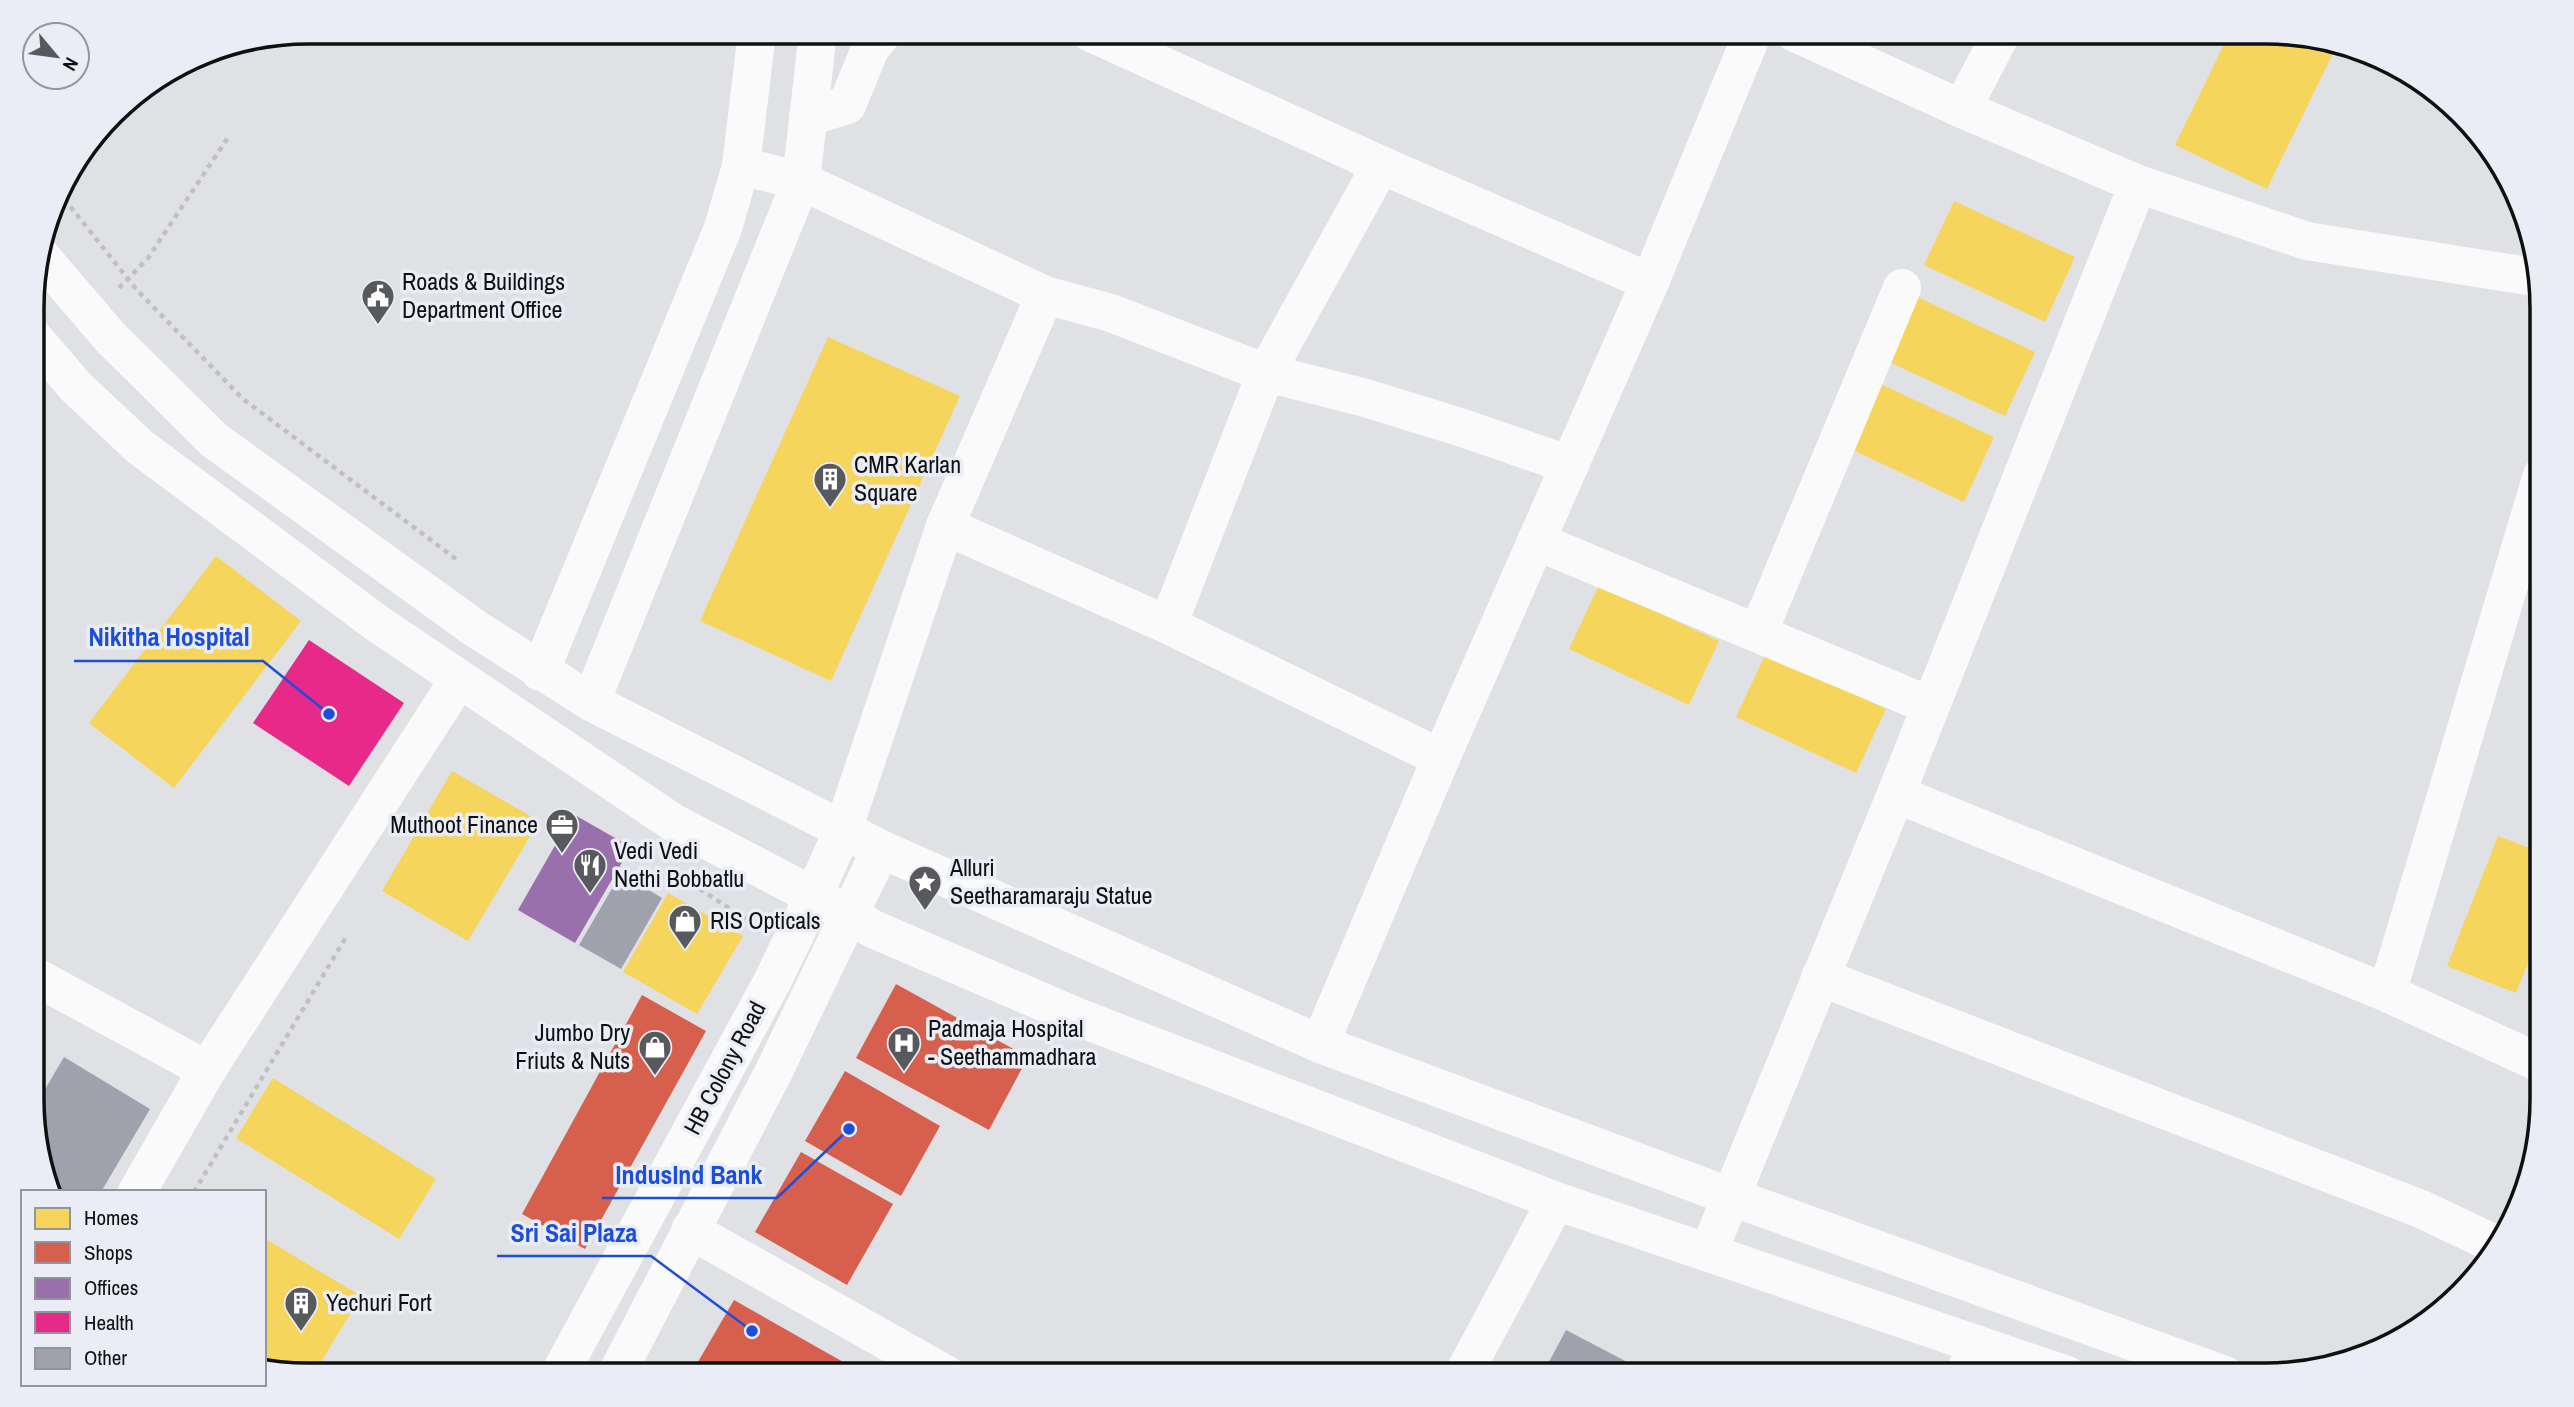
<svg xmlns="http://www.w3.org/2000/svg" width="2574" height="1407" font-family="'Archivo Narrow',sans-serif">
  <rect width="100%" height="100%" fill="#e0e1e5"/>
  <g fill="#f6d55c">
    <path d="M2230,32H2267L2339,41L2267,189L2175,145Z"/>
    <path d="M1954,201L2075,257L2045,322L1924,265Z"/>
    <path d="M1915,296L2035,352L2005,416L1885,360Z"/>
    <path d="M828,337L960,396L831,681L700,621Z"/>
    <path d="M1874,381L1994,437L1964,502L1844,446Z"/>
    <path d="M216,556L301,621L174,788L89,723Z"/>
    <path d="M1599,585L1719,641L1689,705L1569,649Z"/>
    <path d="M1766,653L1886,709L1856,773L1736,717Z"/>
    <path d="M452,771L539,821L468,941L382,891Z"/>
    <path d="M2498,836L2542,853V928L2516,993L2447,966Z"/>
    <path d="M668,893L743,936L697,1014L623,972Z"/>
    <path d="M273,1078L436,1179L399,1239L236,1138Z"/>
    <path d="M264,1238L361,1296L313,1375L264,1370Z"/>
  </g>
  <g fill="#d6604d">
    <path d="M896,984L1028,1057L989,1130L856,1058Z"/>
    <path d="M642,995L706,1031L585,1249L522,1214Z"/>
    <path d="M845,1071L940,1126L901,1196L805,1141Z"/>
    <path d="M801,1152L893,1204L847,1285L755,1232Z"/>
    <path d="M734,1300L845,1363L838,1375H709L695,1367Z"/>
  </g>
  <path fill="#9970ab" d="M573,814L631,847L575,943L518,910Z"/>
  <path fill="#e7298a" d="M309,640L404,703L349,786L253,723Z"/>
  <g fill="#9fa2ac">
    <path d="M621,873L662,898L621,969L579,945Z"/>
    <path d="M64,1057L150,1109L101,1192H55L34,1135V1108Z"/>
    <path d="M1566,1330L1652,1375H1542Z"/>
  </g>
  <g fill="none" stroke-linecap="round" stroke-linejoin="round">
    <g stroke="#c0c0c1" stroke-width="4.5" stroke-dasharray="5 5" stroke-linecap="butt">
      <path d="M58,191L136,289L243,399L456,559"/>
      <path d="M119,288L148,258L229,136"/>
      <path d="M683,878L755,925"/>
      <path d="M194,1192L346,937"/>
    </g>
    <g stroke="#fafafb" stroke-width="38">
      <path d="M1089,32L1381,165L1650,282"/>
      <path d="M1962,109L2002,32"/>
      <path d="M808,117L847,105L870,49L884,32"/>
      <path d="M741,166L801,181L1045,295L1111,313L1266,373L1362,397L1463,428L1570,465"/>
      <path d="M945,526L1168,625L1441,758"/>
      <path d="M1536,541L1931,706"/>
      <path d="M1168,625L1266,373L1381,165"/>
      <path d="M1758,633L1902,288"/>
      <path d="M1896,794L2387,993L2542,1064"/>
      <path d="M850,915L873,929L1080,1018L1556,1201L2067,1375"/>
      <path d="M34,976L207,1070"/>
      <path d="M1820,977L2421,1209L2499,1246"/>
      <path d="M2387,993L2542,475"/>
      <path d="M1320,1044L1441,758L1650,282L1753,32"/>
      <path d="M137,1192L207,1070L459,679"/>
      <path d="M690,1230L947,1375"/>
      <path d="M1708,1253L1896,794L2138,184"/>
      <path d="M559,1375L773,980L813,897L843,830L945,526L1045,295"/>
      <path d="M616,1375L773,1073L881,849L1320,1044L1729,1196L2225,1375"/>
      <path d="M1463,1375L1556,1201"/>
      <path d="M1963,1375L1979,1345"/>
    </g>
    <g stroke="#fafafb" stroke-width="38">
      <path d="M1793,32L1962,109L2138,184L2307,241L2540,278"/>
      <path d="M39,254L110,337L214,440L476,629L591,702L881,849"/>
      <path d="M34,338L76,387L140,447L378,624L674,823L850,915"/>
      <path d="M540,672L723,228L741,166L757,32"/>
      <path d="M591,702L801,181L818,32"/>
    </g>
  </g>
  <defs>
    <symbol id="civic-pin" viewBox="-11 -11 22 30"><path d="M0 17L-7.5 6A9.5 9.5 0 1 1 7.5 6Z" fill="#58595c" stroke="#eaedf5"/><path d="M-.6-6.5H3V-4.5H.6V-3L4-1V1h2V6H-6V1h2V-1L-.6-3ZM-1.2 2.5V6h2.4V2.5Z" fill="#fff"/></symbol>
    <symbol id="building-pin" viewBox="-11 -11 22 30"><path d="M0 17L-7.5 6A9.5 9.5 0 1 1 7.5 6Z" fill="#58595c" stroke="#eaedf5"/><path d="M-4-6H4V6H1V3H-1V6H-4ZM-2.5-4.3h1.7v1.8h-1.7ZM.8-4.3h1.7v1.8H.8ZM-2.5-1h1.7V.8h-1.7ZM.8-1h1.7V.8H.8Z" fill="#fff"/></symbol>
    <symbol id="office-pin" viewBox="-11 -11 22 30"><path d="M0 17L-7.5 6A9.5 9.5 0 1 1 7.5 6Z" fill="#58595c" stroke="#eaedf5"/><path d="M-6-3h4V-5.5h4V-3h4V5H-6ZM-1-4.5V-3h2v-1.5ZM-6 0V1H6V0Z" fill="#fff"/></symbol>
    <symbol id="restaurant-pin" viewBox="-11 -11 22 30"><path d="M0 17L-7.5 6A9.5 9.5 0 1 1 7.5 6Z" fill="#58595c" stroke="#eaedf5"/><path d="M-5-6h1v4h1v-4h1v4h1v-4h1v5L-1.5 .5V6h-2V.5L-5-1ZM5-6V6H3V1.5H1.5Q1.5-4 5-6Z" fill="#fff"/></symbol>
    <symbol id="sight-pin" viewBox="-11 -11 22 30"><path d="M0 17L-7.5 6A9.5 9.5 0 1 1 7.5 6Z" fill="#58595c" stroke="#eaedf5"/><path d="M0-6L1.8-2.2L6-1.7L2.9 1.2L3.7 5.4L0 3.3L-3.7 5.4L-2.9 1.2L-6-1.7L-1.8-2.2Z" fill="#fff"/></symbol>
    <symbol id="shop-pin" viewBox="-11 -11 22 30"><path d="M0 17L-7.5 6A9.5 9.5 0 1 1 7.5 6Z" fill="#58595c" stroke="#eaedf5"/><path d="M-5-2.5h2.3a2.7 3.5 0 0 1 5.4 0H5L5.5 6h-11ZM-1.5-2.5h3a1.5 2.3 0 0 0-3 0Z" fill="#fff"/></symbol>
    <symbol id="hospital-pin" viewBox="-11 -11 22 30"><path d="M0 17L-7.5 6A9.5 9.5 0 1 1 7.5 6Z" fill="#58595c" stroke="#eaedf5"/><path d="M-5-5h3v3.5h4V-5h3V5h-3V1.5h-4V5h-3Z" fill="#fff"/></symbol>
  </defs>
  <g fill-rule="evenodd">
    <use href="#civic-pin" x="359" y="277" width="38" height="52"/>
    <use href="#building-pin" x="811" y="460" width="38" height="52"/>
    <use href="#office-pin" x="543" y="806" width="38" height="52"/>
    <use href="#restaurant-pin" x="571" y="846" width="38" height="52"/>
    <use href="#sight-pin" x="906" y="863" width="38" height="52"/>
    <use href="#shop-pin" x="666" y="902" width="38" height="52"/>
    <use href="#hospital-pin" x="885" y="1024" width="38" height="52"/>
    <use href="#shop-pin" x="636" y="1028" width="38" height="52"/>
    <use href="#building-pin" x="282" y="1284" width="38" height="52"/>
  </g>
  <g text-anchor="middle" stroke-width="7" stroke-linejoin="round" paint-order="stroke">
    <g font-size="24" fill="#0e1012" stroke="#eaedf5" text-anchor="start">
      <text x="402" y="290">Roads &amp; Buildings<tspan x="402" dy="28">Department Office</tspan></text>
      <text x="854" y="473">CMR Karlan<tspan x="854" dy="28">Square</tspan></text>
      <text x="538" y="833" text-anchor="end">Muthoot Finance</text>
      <text x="614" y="859">Vedi Vedi<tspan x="614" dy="28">Nethi Bobbatlu</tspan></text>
      <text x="950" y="876">Alluri<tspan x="950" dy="28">Seetharamaraju Statue</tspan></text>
      <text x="710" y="929">RIS Opticals</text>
      <text x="928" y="1037">Padmaja Hospital<tspan x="928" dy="28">- Seethammadhara</tspan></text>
      <text x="630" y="1041" text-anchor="end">Jumbo Dry<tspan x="630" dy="28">Friuts &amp; Nuts</tspan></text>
      <text x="326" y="1311">Yechuri Fort</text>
    </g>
    <g font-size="24" fill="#0e1012" stroke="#eaedf5">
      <text transform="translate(725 1068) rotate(-62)" y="8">HB Colony Road</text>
    </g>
  </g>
  <path d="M0 0H2574V1407H0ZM308 44H2266A264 264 0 0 1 2530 308V1099A264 264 0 0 1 2266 1363H308A264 264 0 0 1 44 1099V308A264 264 0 0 1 308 44Z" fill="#eaedf5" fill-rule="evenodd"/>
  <path fill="none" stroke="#0e1012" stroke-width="3.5" d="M308 44H2266A264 264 0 0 1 2530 308V1099A264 264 0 0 1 2266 1363H308A264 264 0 0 1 44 1099V308A264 264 0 0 1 308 44Z"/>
  <path fill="none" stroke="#1d4ed8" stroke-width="2.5" d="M329 714L263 661H74M849 1129L777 1198H602M752 1331L651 1256H497"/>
  <g fill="#1d4ed8" stroke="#eaedf5" stroke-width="2.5">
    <circle cx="329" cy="714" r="7"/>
    <circle cx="849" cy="1129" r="7"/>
    <circle cx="752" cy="1331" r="7"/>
  </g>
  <g font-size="26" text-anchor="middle" font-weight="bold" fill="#1d4ed8" stroke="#eaedf5" stroke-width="7" stroke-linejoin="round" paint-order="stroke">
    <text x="169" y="646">Nikitha Hospital</text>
    <text x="689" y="1184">IndusInd Bank</text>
    <text x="574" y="1242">Sri Sai Plaza</text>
  </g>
  <rect x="21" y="1190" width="245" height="196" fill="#eaedf5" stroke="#92959a" stroke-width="2"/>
  <rect x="35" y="1208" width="35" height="21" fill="#f6d55c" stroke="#92959a" stroke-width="2"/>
  <text x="84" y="1225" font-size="21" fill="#0e1012">Homes</text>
  <rect x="35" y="1242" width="35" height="21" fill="#d6604d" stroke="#92959a" stroke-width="2"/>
  <text x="84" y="1260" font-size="21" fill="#0e1012">Shops</text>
  <rect x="35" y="1278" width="35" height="21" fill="#9970ab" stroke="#92959a" stroke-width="2"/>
  <text x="84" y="1295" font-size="21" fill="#0e1012">Offices</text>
  <rect x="35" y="1312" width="35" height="21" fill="#e7298a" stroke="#92959a" stroke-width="2"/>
  <text x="84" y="1330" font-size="21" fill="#0e1012">Health</text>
  <rect x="35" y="1348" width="35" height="21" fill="#9fa2ac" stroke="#92959a" stroke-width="2"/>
  <text x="84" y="1365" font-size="21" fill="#0e1012">Other</text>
  <g transform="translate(56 56) rotate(119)"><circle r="33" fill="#eaedf5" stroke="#92959a" stroke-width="2"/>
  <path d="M0-5L12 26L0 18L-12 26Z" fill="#58595c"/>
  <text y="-10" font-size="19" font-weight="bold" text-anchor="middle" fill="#0e1012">N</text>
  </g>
</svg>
